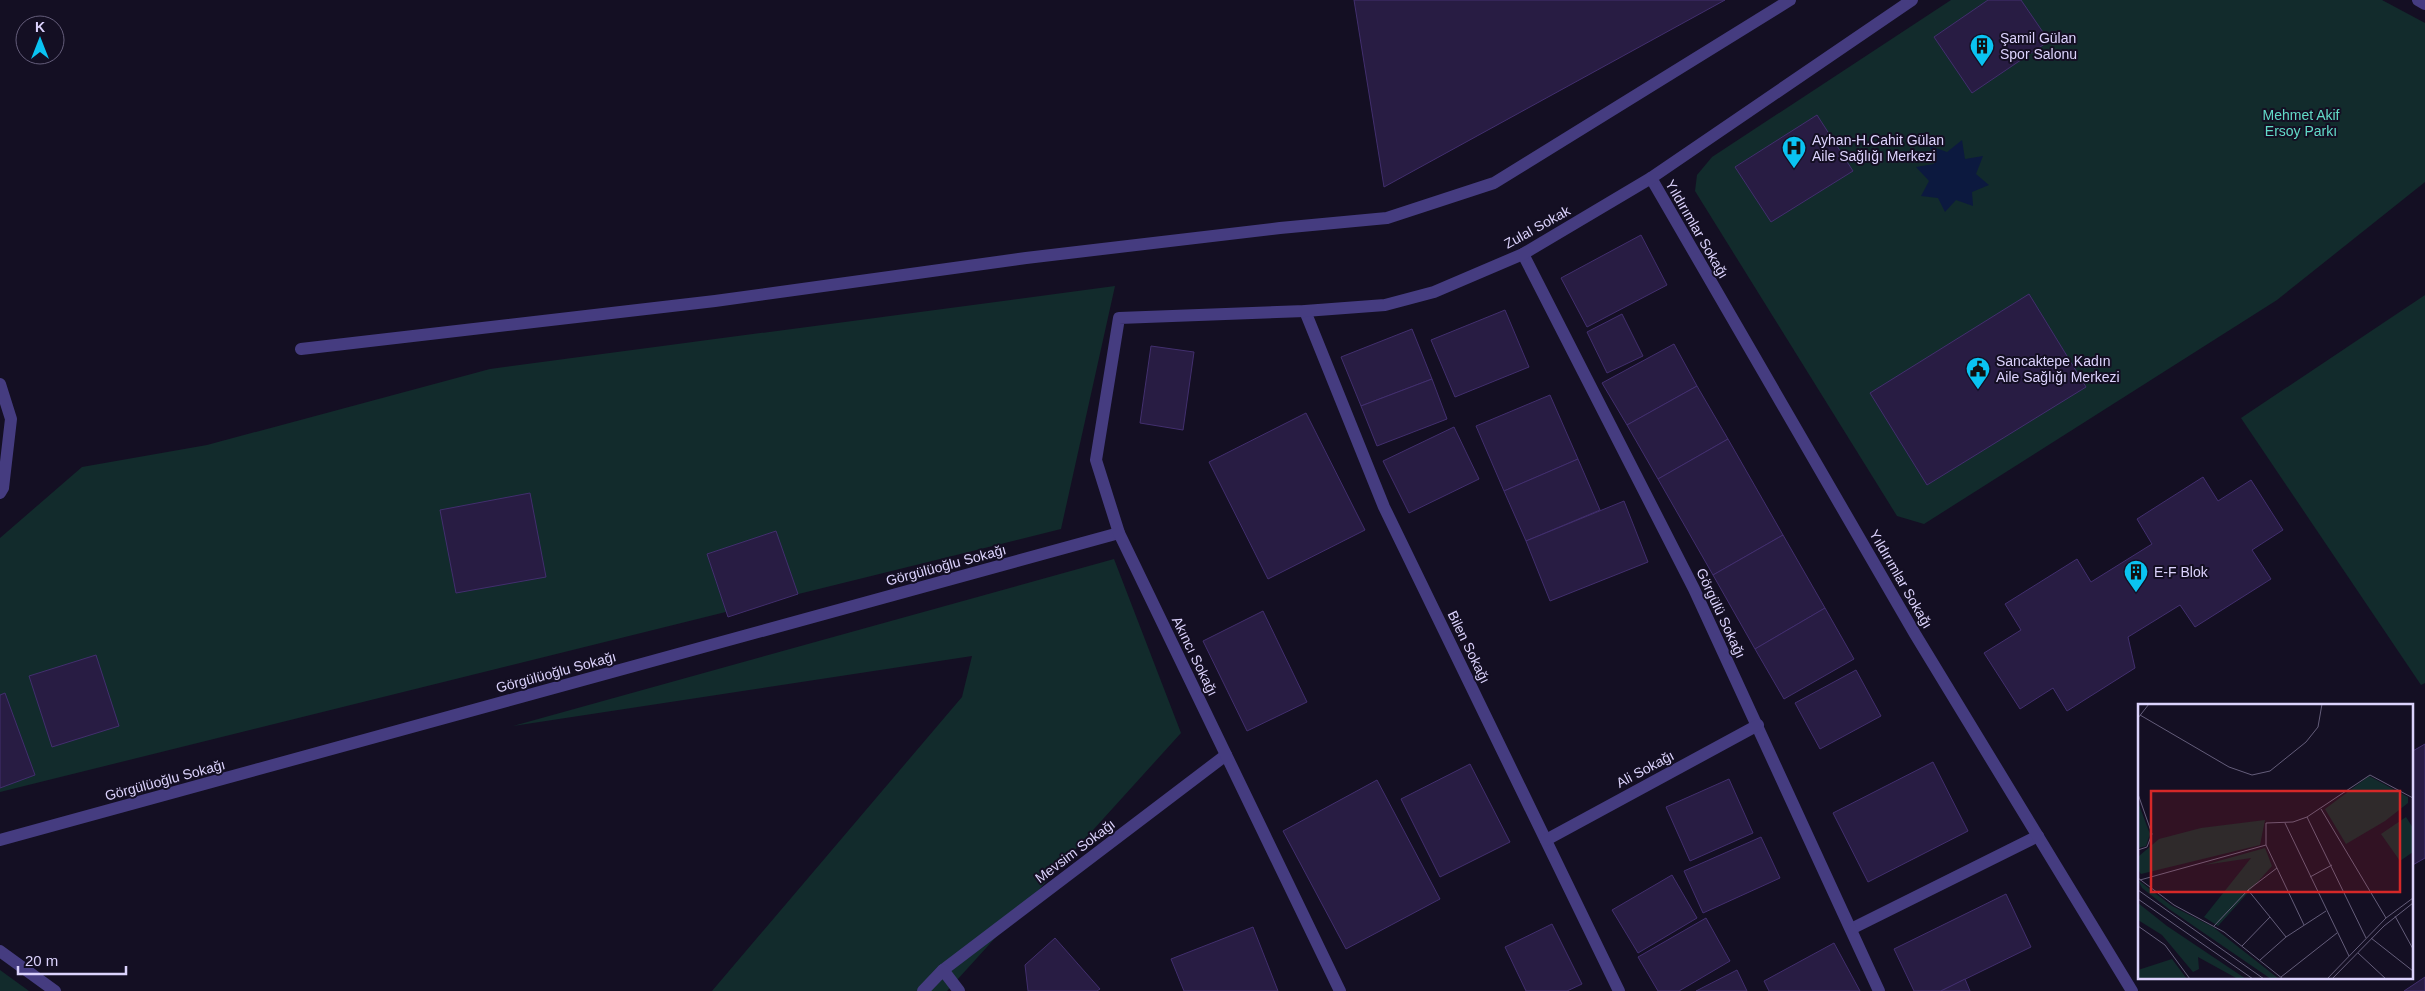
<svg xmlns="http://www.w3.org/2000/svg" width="2425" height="991" font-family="Helvetica,sans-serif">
  <rect width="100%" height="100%" fill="#140f23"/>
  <g fill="#122b2c">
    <path d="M1951,0H2382L2425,23V182L2277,300L1924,524L1897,516L1695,191L1697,175L1712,157Z"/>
    <path d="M1115,286L1061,529L0,792V538L82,467L207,445L490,369Z"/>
    <path d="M2425,295V683L2421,685L2241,418Z"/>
    <path d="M1114,559L1181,733L947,991H712L962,697L972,656L513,726Z"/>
    <path d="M0,970L29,991H0Z"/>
  </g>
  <path fill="#0c193f" d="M1962,140L1965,159L1983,156L1976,174L1989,185L1972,192L1973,206L1956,200L1945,212L1938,198L1921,196L1929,181L1916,167L1934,164L1930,146L1947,152Z"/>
  <g fill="#281c43" stroke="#422f6e">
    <path d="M1354,0H1725L1384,187Z"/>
    <path d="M1988,0H2021L2049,41L1972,93L1934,37Z"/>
    <path d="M1817,115L1853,171L1771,222L1735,167Z"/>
    <path d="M1641,235L1667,285L1587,327L1561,278Z"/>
    <path d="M2029,294L2086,387L1927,485L1870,393Z"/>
    <path d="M1505,310L1529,367L1455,397L1431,340Z"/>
    <path d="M1622,314L1643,356L1607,373L1587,332Z"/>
    <path d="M1412,329L1432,379L1361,406L1341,357Z"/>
    <path d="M1674,344L1697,386L1627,425L1602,383Z"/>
    <path d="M1151,346L1194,352L1183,430L1140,423Z"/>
    <path d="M1432,379L1447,419L1377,446L1361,406Z"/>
    <path d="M1697,386L1728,439L1658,479L1627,425Z"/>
    <path d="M1550,395L1578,459L1504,491L1476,426Z"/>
    <path d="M1306,413L1365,530L1268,579L1209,462Z"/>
    <path d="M1454,427L1479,479L1409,513L1383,461Z"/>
    <path d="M1728,439L1783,535L1713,575L1658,479Z"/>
    <path d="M1578,459L1600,510L1526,541L1504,491Z"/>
    <path d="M2203,477L2218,501L2251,480L2283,530L2252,550L2271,579L2195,627L2180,605L2128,637L2135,668L2067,711L2053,688L2020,709L1984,653L2021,630L2005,604L2077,559L2091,582L2152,544L2137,519Z"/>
    <path d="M530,493L546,577L456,593L440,510Z"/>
    <path d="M1624,501L1648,562L1550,601L1526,541Z"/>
    <path d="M776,531L798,594L728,617L707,554Z"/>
    <path d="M1783,535L1825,608L1755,649L1713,575Z"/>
    <path d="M1825,608L1854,659L1784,699L1755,649Z"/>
    <path d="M1263,611L1307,702L1247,731L1203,641Z"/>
    <path d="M96,655L119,726L52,747L29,676Z"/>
    <path d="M1856,670L1881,716L1820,749L1795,703Z"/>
    <path d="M5,693L35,775L0,788V695Z"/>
    <path d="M2425,744V858L2411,866V752Z"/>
    <path d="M1933,762L1968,831L1868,882L1833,813Z"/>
    <path d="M1470,764L1510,842L1440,877L1401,799Z"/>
    <path d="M1729,779L1753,833L1690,861L1666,807Z"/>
    <path d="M1377,780L1440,899L1346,949L1283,831Z"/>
    <path d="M1761,837L1780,878L1703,913L1684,871Z"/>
    <path d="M1672,875L1697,918L1638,953L1612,910Z"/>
    <path d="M2006,894L2031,947L1941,991H1914L1894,949Z"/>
    <path d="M1706,918L1730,961L1679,991H1658L1638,957Z"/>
    <path d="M1552,924L1582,984L1567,991H1526L1505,947Z"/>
    <path d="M1253,927L1278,991H1184L1171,959Z"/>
    <path d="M1055,938L1100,989L1097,991H1028L1025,965Z"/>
    <path d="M1834,943L1860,991H1769L1764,981Z"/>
    <path d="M1737,970L1747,991H1696Z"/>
    <path d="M2425,977V991H2404Z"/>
    <path d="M1965,979L1970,991H1941Z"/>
  </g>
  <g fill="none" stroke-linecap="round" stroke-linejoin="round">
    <g stroke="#453c80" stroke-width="12">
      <path d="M301,349L715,301L1026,258L1280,228L1387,218L1494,183L1790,0"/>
      <path d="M1851,929L2038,836"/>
    </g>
    <g stroke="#453c80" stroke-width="12">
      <path d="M2418,0L2425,4"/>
      <path d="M1651,178L1915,634L2132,991"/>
      <path d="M1523,254L1694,589L1879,991"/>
      <path d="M1305,311L1384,507L1619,991"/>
      <path d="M0,384L11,419L3,488L0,493"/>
      <path d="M0,840L1119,533"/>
      <path d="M1546,840L1758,725"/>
      <path d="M0,951L55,991"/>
      <path d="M943,970L1226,755"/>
      <path d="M923,991L943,970L959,991"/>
      <path d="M1340,991L1119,533L1096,460L1119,318L1305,311L1385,305L1434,292L1523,254L1651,178L1912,0"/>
    </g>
  </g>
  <defs>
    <symbol id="building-pin" viewBox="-11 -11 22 30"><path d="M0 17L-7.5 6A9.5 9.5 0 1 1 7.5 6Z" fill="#0ac3f1" stroke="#140f23"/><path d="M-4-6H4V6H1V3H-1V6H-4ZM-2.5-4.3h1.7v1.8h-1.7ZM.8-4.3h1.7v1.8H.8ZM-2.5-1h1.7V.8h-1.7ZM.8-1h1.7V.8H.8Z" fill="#111"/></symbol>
    <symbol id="hospital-pin" viewBox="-11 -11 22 30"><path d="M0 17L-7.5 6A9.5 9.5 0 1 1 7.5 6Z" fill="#0ac3f1" stroke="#140f23"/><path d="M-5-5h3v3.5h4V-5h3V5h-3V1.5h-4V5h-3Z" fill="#111"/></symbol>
    <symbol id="civic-pin" viewBox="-11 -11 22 30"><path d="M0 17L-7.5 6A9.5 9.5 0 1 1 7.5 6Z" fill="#0ac3f1" stroke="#140f23"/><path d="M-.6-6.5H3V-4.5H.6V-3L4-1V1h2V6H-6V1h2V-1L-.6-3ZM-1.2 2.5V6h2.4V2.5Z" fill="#111"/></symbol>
  </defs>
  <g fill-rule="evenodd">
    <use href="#building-pin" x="1968" y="32" width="28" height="38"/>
    <use href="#hospital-pin" x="1780" y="134" width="28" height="38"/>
    <use href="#civic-pin" x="1964" y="355" width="28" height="38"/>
    <use href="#building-pin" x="2122" y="558" width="28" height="38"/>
  </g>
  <g text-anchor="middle" stroke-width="4" stroke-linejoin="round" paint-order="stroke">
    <g font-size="14" fill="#dcd3fd" stroke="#140f23" text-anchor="start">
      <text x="2000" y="43">Şamil Gülan<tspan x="2000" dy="16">Spor Salonu</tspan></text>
      <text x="1812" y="145">Ayhan-H.Cahit Gülan<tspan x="1812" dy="16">Aile Sağlığı Merkezi</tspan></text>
      <text x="1996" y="366">Sancaktepe Kadın<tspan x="1996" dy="16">Aile Sağlığı Merkezi</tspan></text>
      <text x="2154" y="577">E-F Blok</text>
    </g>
    <g font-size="14" fill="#62dac8" stroke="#140f23">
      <text x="2301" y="120">Mehmet Akif<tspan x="2301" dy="16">Ersoy Parkı</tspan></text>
    </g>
    <g font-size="14" fill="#dcd3fd" stroke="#140f23">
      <text transform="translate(1537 227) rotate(-29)" y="5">Zulal Sokak</text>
      <text transform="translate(1697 229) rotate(60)" y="5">Yıldırımlar Sokağı</text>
      <text transform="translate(946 565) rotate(-15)" y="5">Görgülüoğlu Sokağı</text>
      <text transform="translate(1901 579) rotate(60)" y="5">Yıldırımlar Sokağı</text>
      <text transform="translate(1721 613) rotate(65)" y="5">Görgülü Sokağı</text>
      <text transform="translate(1469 647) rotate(64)" y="5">Bilen Sokağı</text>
      <text transform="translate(1195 656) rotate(64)" y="5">Akıncı Sokağı</text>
      <text transform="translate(556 672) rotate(-15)" y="5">Görgülüoğlu Sokağı</text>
      <text transform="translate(1645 769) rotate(-28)" y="5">Ali Sokağı</text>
      <text transform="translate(165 780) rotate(-15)" y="5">Görgülüoğlu Sokağı</text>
      <text transform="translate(1075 851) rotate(-37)" y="5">Mevsim Sokağı</text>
    </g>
  </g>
  <g transform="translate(2138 704)">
    <rect width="275" height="275" fill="#140f23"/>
    <path d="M231,72L270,93V99L247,117L208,140L187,105ZM0,98L12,130L8,142L0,144ZM268,113L275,124V148L262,157L243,130ZM127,116L122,141L3,170L0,166L1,152L21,135L63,124ZM127,144L134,162L80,222L66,213L113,154L66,161ZM0,176L34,202L75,223L141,275H133L31,205L4,184ZM0,199L29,222L108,275H100L60,253L61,265L55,268L24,231L0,216ZM34,255L49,275H0V266Z" fill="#122b2c"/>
    <path fill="none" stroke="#645d7a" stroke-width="1" d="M2,11L91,63L114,71L132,67L168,38L180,23L184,0M0,14L11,0M0,90L14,130L9,143L0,146M183,105L248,214M169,113L228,234M147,119L211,252M172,173L194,161M0,174L36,201L86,228L145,275M2,176L128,141M0,186L126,275M110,186L139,164M0,195L115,275M257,212L275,245M166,221L128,141V119L155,118L169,113L232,71L275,94M0,222L27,241L52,275M76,222L110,186L132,213M233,234L275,267M104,242L132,213L148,233M220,249L248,275M122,256L148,233L188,207M143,273L199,229M189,275L248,214L275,194M194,275L246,222L275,199"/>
    <path fill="#d62828" fill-opacity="0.15" stroke="#d62828" stroke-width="2.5" d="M13,87H262V188H13Z"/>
    <rect width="275" height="275" fill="none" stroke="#dcd3fd" stroke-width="2.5"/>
  </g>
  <g transform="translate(40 40)"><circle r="24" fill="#140f23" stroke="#645d7a"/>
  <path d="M0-4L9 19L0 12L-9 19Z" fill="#0ac3f1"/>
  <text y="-8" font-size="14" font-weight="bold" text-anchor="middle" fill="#dcd3fd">K</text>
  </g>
  <path d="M18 966v8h108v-8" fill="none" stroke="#dcd3fd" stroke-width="2.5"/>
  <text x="25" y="966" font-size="15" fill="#dcd3fd" stroke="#140f23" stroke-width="4" paint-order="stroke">20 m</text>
</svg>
